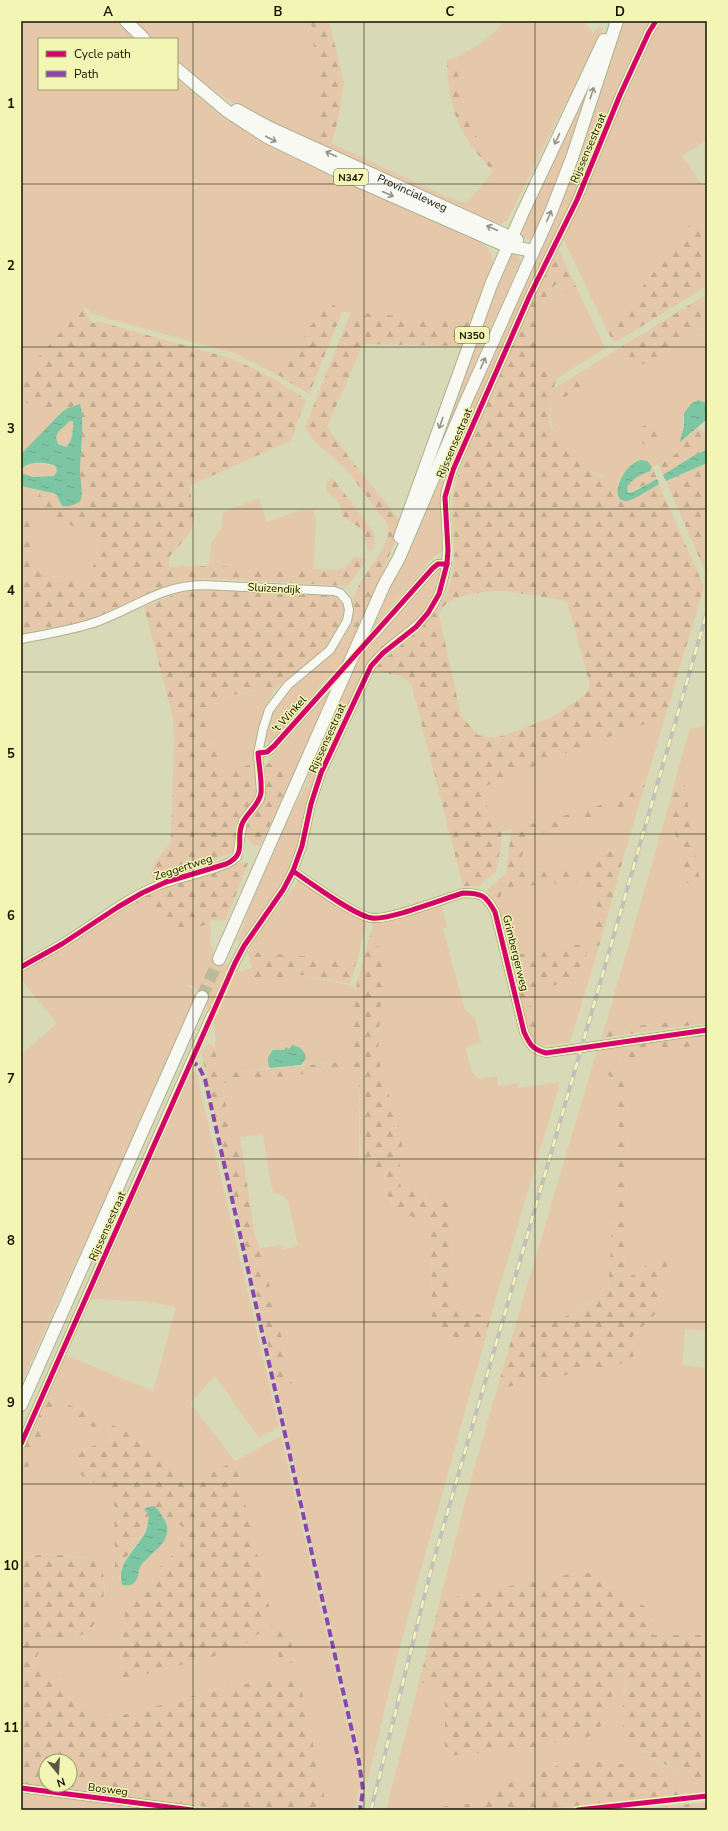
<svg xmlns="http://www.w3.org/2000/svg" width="728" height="1831" font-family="'Nunito Sans',sans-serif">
  <defs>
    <pattern id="forest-firs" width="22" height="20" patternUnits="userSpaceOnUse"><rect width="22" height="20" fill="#e4c8a9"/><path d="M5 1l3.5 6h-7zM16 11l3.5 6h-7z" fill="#c3ab90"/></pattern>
    <pattern id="water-ripples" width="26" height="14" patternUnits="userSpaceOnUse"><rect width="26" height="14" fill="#7cc6a3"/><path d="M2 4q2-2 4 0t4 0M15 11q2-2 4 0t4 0" fill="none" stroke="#6aa98b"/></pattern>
  </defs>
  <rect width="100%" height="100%" fill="#d8d9b6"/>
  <g fill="#e4c8a9">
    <path d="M21,21H119L136,39H39V89H177V80C214,111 255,133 298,155C334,174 370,193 407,210C432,222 461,228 484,245C492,250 493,258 493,266L470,322L342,312L328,300L278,375L236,354L96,315L83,307L21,377Z"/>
    <path d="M134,21H311L319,95L316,136L445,196L464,203L468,202L500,163C493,156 484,149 479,140C462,116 459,85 457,57C475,48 492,37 505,21H584L593,34L599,25L603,33L592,56L561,112L507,221L499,224L492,223L389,177L336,151L282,129L236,105L192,75L177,62V39H152Z"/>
    <path d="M623,21H653L622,85L559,231L449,474L445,548C441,553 435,555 430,560C425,565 422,572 418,577C406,592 372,619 374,639L383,633L438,571L441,573C435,591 429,608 416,622C408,631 396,637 386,644C377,651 371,660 364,670L312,785L307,783L312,761L376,622Z"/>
    <path d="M660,21H707V140L682,156L701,184H707V228L694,219L608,332L563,238L637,65Z"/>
    <path d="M598,57L577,129L535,237L532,239H525L520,231Z"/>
    <path d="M513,252L516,253L521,260L475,362L465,391L402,537L448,419L509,253Z"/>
    <path d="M554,284H556L586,308L605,348L556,379L550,365L542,368L535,350L538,341L533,311L544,302Z"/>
    <path d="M707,327V403L706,402L684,413L680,452L652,467L650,464L634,462L621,475L610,479L587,469L570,444L555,434L549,414L552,403L581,385L578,374L613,352L629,360L686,338L692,332Z"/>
    <path d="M21,401L46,408L65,411L21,454Z"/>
    <path d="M70,421H73C73,430 73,441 66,447L59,444L56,437L58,432Z"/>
    <path d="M34,463L56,466L57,471L54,476C42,477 33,478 21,473L23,467Z"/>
    <path d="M21,486L53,493C58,496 57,499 60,504C64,512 77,499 81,496V490L93,493L79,507L66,510L40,494L54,520L71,525L95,537L98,553L86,587L59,576L53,577L44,571H34L28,558L32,549L31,540L37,522L21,508Z"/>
    <path d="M259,498L267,522L304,509L313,510L316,521L313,570L207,566L210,561L211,544L222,527L223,513Z"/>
    <path d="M361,627L294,775L269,763L264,766L329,693L334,677H328L269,743L264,739C270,711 286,690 308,673C325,659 340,648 349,628Z"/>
    <path d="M260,690H274L258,728L255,763L223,773L205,717C212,697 242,693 260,690Z"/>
    <path d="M665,717L645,785C614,803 581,812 547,821C532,824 517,829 502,831C495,816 477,803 486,786L588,744Z"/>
    <path d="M707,725V1017L604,1030L670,801L683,877L684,780L675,781L690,729Z"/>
    <path d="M306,785L312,787L294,856L277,892L240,941L237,942L260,880L283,829Z"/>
    <path d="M640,801L625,852L612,850L601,853L593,866L517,871L527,838Z"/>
    <path d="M300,879L369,915L357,960L248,952L258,934Z"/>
    <path d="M593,881V888L595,905L599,914L590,944L599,946L570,1042L541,1046L535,1042L536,1028L528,994L579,977L590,944L508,956L495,908L502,893L508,887Z"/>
    <path d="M439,896L447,927L443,929L465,1010L475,1018L481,1043L465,1047L472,1072L478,1079L497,1076L498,1086L517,1083L518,1088L560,1082L491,1316L459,1311L455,1309L452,1304L453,1216L443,1200L402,1188L399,1182V1172L403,1139L381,1070L378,1053L382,983L388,948L375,946L370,935L375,916Z"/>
    <path d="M134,901L161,921L172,933L210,924C212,928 210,934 210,939C212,957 225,968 242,971L248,982L297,974L356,987L350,1058L359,1081V1160L366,1170H384L387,1193L391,1203L431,1225L432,1323L443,1333L484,1343L399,1649L367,1784L277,1386L292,1383L260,1248L281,1245L283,1250L298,1245L288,1201L283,1196L273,1192L270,1180L263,1134L233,1138L221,1083L341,1070L339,1062L301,1065L304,1062V1052L294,1046L284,1050H276L267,1063L270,1068L219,1074C218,1066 216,1057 215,1049C215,1043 216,1037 215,1031C214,1019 200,981 185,985C194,988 195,994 197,1004L60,1296L21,1384V1055L57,1023L21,979V970Z"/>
    <path d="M599,1044L617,1055L621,1060L642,1053L707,1044V1331L685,1329L682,1365L707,1368V1635H652L651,1610L585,1571L440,1600L472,1476L497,1389L634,1361L632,1337L655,1314L667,1265L664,1254L624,1281L629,1089L610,1065L603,1067L614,1083L618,1099L619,1120L608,1291L565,1318L548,1323L515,1327Z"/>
    <path d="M196,1071L279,1427L259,1438L215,1376L190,1403L235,1461L281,1436L359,1775L360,1785L355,1810H327L297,1668L285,1678L225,1687L128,1714L102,1717L93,1715L73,1701L65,1692L58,1677L45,1668L34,1666L43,1640C72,1639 93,1640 101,1606C103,1600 106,1592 105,1585C103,1576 97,1567 94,1559C71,1555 44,1552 21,1558V1482L54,1407L116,1438L85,1448L83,1477L114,1491L115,1570L122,1585C140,1590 135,1571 142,1564C154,1550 172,1541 165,1521L179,1524L182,1526L183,1531L180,1548L159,1568L151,1587L147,1592L129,1599L125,1609L121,1681L218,1655L245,1644L270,1609L235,1461L193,1481L136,1436L48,1395L65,1355L153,1391L176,1307L142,1301L90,1299L192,1072Z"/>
    <path d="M627,1667L630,1670L623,1693L644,1757C668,1763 685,1777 704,1793L680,1795L667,1781L650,1771L624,1764L601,1762L533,1774L518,1779L500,1788L485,1802L409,1810H386L419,1682L445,1687V1756L532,1749L552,1743L597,1735L622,1671Z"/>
    <path d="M21,1791L122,1804V1810H21Z"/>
  </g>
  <g fill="url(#forest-firs)" fill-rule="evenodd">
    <path d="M311,21H329L344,82L339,115L332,143L316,136L319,95Z"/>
    <path d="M457,57C459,85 462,116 479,140C484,149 493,156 500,163L493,171C459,136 448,109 447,60Z"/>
    <path d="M694,219L707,228V286L614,343L608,332Z"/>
    <path d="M556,251H559L563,259L586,308L556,284L550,290L544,302L533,311L540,333L535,350L542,368L550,365L556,379L554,389L578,374L581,386L580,390C572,398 558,394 551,405C547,413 549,428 556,434C560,438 566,440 570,445C587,464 580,472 610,479L623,472L618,483L620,497L646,491L659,484L704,587L665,717L588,744L486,786C477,803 495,814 500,828C504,837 498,861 496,872L478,886H463L411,683L400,676L374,670C398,644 429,629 445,596C464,556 446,526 455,487C461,462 473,437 483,413C506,358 530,304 556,251ZM493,591H507L567,601L589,681V688L584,696L552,717L520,730L495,738L478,735L461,716L439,615C444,595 476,593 493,591Z"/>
    <path d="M707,294V327C695,328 689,335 682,344C659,373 642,367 613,352Z"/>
    <path d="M328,300L342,312L309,394L278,375Z"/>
    <path d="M83,307L92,323L100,322L234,359L276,380L306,400L295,428V432L290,441L189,486C198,527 196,527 169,557V566L171,567L207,566L337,570L346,567L354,557L367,559L350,583L347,586L202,578C166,581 135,603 102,615C76,624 48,629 21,635V508L37,522L31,540L32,549L28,558L34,571H44L53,577H69L79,580L86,586L98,553L95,538L71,525L54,520L32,505L40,493L66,510L79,507L93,493L81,490L80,485L81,405L80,404C74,405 70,408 65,410C57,413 29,404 21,401V377Z"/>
    <path d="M351,312L470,322L461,346L363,344L327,427L351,460L402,523L361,627L349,628C351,617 352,600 356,591C364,572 393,544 388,525L347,470L314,441L305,427Z"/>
    <path d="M647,425L658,431L662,443L660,448C649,450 638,442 634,432L637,428Z"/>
    <path d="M698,428L707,434V450L698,453L663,475L659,464L679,452L680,442Z"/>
    <path d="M707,463V569L706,573L666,481Z"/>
    <path d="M652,467L657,479L628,493L627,487C633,478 640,475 650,471Z"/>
    <path d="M332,477L374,533L375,543L372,551L368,549L362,529L343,517L339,502L326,491L327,481Z"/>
    <path d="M200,588L331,593L341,597L346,608C335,641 322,653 294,674C288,678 282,685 275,689C271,691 265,689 260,690C242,691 211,699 205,717L223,773L255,763L257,796L237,825L234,852L153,881L151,872L156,861L171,842L174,745L173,717L144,607L178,593Z"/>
    <path d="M269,763L294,775L261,844L259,846C249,846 245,836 246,827L263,801L264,766Z"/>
    <path d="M684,780L700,882L695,886H690L683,877L670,801L675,781Z"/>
    <path d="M645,785L640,801L527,838L518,871L593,866C602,848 606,849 625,852L599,946L590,944L579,977L528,994L536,1028L535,1042L529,1033L508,956L590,943L599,914L594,899L593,881L508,887L502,893L495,908L492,896L487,890L506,874L511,832L513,829C559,816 603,809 645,785Z"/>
    <path d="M237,862L248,863L226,920L211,921L210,924L172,933L161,921L134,901L160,887Z"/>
    <path d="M370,935L375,946L388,948L382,983L378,1053L381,1070L403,1139L399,1172V1182L402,1188L443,1200L449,1204L453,1216L452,1304L455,1309L459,1311L491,1316L484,1343C469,1339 440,1338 432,1323L431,1225C416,1217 391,1212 387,1192C385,1185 385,1177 384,1170H366L361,1166L359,1081L350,1058L356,987Z"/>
    <path d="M248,952L357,960L350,984L297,974L269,981L251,982H248L242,971L252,968Z"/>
    <path d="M707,1017V1023L601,1038L604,1030Z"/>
    <path d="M707,1030V1044L642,1053C637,1060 632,1062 624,1062L617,1055L605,1048Z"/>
    <path d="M209,1044L215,1048L219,1074L339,1062L341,1070L221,1083L233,1138L240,1137L255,1237L262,1253L292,1383L277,1386L201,1052Z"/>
    <path d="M610,1065C624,1069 627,1077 629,1089L624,1281L663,1254L667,1265L655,1314L632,1337L634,1361L497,1389L515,1327C558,1324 573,1315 608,1291L619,1120L618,1099L614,1083L603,1067Z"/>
    <path d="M48,1395L136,1436L193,1481L235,1461L270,1609L267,1623L262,1631L245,1644L218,1655L121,1681L125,1609L129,1599L147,1592L151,1587L159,1568L180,1548L183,1531L182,1526L179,1524L165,1521L158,1509H144L149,1515L146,1529L126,1558L120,1578L115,1570L114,1491C99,1487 61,1471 78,1451L116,1438L54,1408L21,1482V1455Z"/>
    <path d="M40,1555H61L94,1559L99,1561C109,1579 105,1625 83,1634C70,1640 57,1639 43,1640L34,1665L53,1670L58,1677L65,1692L73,1701L93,1715L102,1717L128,1714L225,1687L284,1678L283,1672L297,1668L327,1810H230L21,1783V1558ZM46,1761H70V1785H46Z"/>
    <path d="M585,1571L651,1610L653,1635H707V1792L704,1793C690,1781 677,1770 661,1762C653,1758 644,1758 636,1752C615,1733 623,1693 630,1670L627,1667L622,1671L597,1735L552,1743L532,1749L445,1756V1688L419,1682L440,1600Z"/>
    <path d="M285,1620L296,1662L281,1665L271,1623Z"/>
    <path d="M580,1762C607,1762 645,1762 667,1781C672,1785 676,1791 680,1795L537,1810H409L485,1802L500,1788L518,1779L557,1766Z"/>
    <path d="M707,1802V1810H631Z"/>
  </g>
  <g fill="url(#water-ripples)" fill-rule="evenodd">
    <path d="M698,400L707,403V419L680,442L684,425V413L692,403Z"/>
    <path d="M80,404C85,418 80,456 80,473C80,480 84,495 80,501C76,505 67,507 62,506L56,494L53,493L21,486V473L33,477L54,476L57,471L56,466C47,462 27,460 21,470V454L62,412L68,408ZM70,421H73C73,431 73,441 66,447L58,444L56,437L58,432Z"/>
    <path d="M707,450V463L666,481L663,475L698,453Z"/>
    <path d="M641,460L647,461L652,467L650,471C640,475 633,478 627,487L628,493L633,492L657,479L659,484C652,488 633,501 626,501C608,501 622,464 641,460Z"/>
    <path d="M293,1044L294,1046L299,1047L304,1052L306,1058L301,1065L270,1068C266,1061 268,1056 273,1050H284L286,1047L289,1049Z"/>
    <path d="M154,1506C159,1510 161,1514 164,1519C176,1539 153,1551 142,1564C137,1570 140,1578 134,1583C130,1586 126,1586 122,1585C116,1563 137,1549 146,1531C148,1526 148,1520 149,1515L144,1509L149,1507Z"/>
  </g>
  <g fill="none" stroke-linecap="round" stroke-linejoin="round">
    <g stroke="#babb9b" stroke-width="8" stroke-dasharray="8 4" stroke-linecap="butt">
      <path d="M357,654L375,634"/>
      <path d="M211,1015L232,969"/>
    </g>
    <path stroke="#babb9b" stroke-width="12" stroke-dasharray="12 6" stroke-linecap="butt" d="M202,997L219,959"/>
    <defs>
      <g id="street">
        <path d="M375,634L433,568L438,564H447"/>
        <path d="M21,639C47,634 74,630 99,621C136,607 163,585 203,585L334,591L340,593L347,601L349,610L347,621L330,650L288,685L269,710L263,729L258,753L261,792L260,799L243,821L237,857C224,870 174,878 154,887C124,900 98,921 71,938C55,949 37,957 21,967"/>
        <path d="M258,753L269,751L332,682"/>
        <path d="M293,871C309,882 355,916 372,918C390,920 443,899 463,893C483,893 486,896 495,912L524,1032C530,1045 532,1049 546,1053L707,1030"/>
        <path d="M232,969L244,946L283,890L293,871L302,846L311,804L321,773L371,666C389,641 418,632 434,604C448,578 448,552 446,524C446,515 444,505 445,496C446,487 450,479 453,470L530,295L577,200L620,95L649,32L656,21"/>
        <path d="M21,1444L211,1015"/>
        <path d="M21,1788L192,1810"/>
      </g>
      <g id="primary">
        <path d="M126,21L144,39"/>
        <path d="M177,69L227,111L267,137L354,179L488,238L507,246L533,251"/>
        <path id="s1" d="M237,110L270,128L517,240"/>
        <path d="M400,537L491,285L522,214L604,40"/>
        <path d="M219,959L384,585L399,558L467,399L551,212L572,158L617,21"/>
        <path d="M21,1405L202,997"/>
      </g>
    </defs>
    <use href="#street" stroke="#afb094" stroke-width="10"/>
    <use href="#primary" stroke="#afb094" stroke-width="14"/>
    <use href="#street" stroke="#f9f9f4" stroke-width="8"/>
    <use href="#primary" stroke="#f9f9f4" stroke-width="12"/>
    <defs>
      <path id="rail" d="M371,1810L432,1566L707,612"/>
    </defs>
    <use href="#rail" stroke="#c1c1b9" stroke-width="4"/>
    <use href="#rail" stroke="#f3f5b4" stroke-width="2.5" stroke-dasharray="8" stroke-linecap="butt"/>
    <path stroke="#8e44ad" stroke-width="4" stroke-dasharray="8 4" stroke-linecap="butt" d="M191,1060L199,1067L205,1079L359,1762L363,1790L360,1810"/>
    <defs>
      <g id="cycleway">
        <path d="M293,871C309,882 355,916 372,918C390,920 443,899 463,893C483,893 486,896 495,912L524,1032C530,1045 532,1049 546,1053L707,1030"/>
        <path d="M21,967L62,944L118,907L142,893L166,882L226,864C249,854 234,838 243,822C249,811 259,805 261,793C262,780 259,766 258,753L267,752L274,746L433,568L438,564H447"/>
        <path d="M21,1444L235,963L244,946L283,890L293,871L302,846L311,804L321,773L371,666L383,653L416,627L428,613L439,594L447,564L448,550L445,497L453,470L530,295L577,200L620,95L649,32L656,21"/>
        <path d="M21,1788L192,1810"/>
        <path d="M578,1810L707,1796"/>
      </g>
    </defs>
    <use href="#cycleway" stroke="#f3f5b4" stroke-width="8"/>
    <use href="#cycleway" stroke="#d6006c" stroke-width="5"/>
  </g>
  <defs><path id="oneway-shaft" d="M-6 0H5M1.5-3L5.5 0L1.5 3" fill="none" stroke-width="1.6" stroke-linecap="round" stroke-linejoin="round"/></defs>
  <g stroke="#929286">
    <use href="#oneway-shaft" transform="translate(592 93) rotate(-72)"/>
    <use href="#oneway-shaft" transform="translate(271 139) rotate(27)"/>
    <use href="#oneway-shaft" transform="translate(557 139) rotate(115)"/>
    <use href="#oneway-shaft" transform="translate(331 154) rotate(-155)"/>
    <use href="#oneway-shaft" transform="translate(388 194) rotate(24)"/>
    <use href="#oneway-shaft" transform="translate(549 216) rotate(-67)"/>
    <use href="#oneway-shaft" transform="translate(492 228) rotate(-156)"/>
    <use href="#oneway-shaft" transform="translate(483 363) rotate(-66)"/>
    <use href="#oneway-shaft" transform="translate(441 423) rotate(109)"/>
  </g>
  <path fill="none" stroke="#131300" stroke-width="1" stroke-opacity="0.55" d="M193,21V1810M364,21V1810M535,21V1810M21,184H707M21,347H707M21,509H707M21,672H707M21,834H707M21,997H707M21,1159H707M21,1322H707M21,1484H707M21,1647H707"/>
  <g text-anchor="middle" stroke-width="3" stroke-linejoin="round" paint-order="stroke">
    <g fill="#f3f5b4" stroke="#565736" stroke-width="1">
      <rect x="334" y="169" width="34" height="16" rx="3"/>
      <rect x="455" y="327" width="34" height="16" rx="3"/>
    </g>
    <g font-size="10" font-weight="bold" fill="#131300">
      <text x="351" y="181">N347</text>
      <text x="472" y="339">N350</text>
    </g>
    <g font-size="11" fill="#131300" stroke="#f3f5b4">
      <text transform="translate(588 148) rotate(-67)" y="4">Rijssensestraat</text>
      <text dy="4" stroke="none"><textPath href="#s1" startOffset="194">Provincialeweg</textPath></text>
      <text transform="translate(454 443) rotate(-67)" y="4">Rijssensestraat</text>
      <text transform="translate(274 588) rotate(3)" y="4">Sluizendijk</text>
      <text transform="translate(289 714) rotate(-48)" y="4">'t Winkel</text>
      <text transform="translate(327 738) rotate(-66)" y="4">Rijssensestraat</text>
      <text transform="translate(183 867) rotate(-18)" y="4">Zeggertweg</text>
      <text transform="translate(516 953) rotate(76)" y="4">Grimbergerweg</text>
      <text transform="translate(107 1226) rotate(-66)" y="4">Rijssensestraat</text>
      <text transform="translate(108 1789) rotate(7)" y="4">Bosweg</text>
    </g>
  </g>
  <rect width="728" height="1831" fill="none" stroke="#f3f5b4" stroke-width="44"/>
  <rect x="38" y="38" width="140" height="52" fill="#f3f5b4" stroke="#999b6c"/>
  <rect x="46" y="51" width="20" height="6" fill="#d6006c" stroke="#999b6c"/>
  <text x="74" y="58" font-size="12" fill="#131300">Cycle path</text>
  <rect x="46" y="71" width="20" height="6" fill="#8e44ad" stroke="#999b6c"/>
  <text x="74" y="78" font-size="12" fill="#131300">Path</text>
  <g transform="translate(58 1773) rotate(162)"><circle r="19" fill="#f3f5b4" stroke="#999b6c"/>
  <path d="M0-3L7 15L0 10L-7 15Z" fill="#585840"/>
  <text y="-6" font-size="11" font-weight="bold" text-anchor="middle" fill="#131300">N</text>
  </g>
  <rect x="22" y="22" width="684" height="1787" fill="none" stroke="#131300" stroke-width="1.5"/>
  <g font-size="13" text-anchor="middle" font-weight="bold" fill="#131300">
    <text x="108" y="16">A</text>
    <text x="278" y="16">B</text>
    <text x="450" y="16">C</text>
    <text x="620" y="16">D</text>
    <text x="11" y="108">1</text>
    <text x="11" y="270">2</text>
    <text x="11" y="433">3</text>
    <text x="11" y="595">4</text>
    <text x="11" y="758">5</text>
    <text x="11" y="920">6</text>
    <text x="11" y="1083">7</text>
    <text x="11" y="1245">8</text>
    <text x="11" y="1407">9</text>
    <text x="11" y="1570">10</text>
    <text x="11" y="1732">11</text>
  </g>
</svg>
